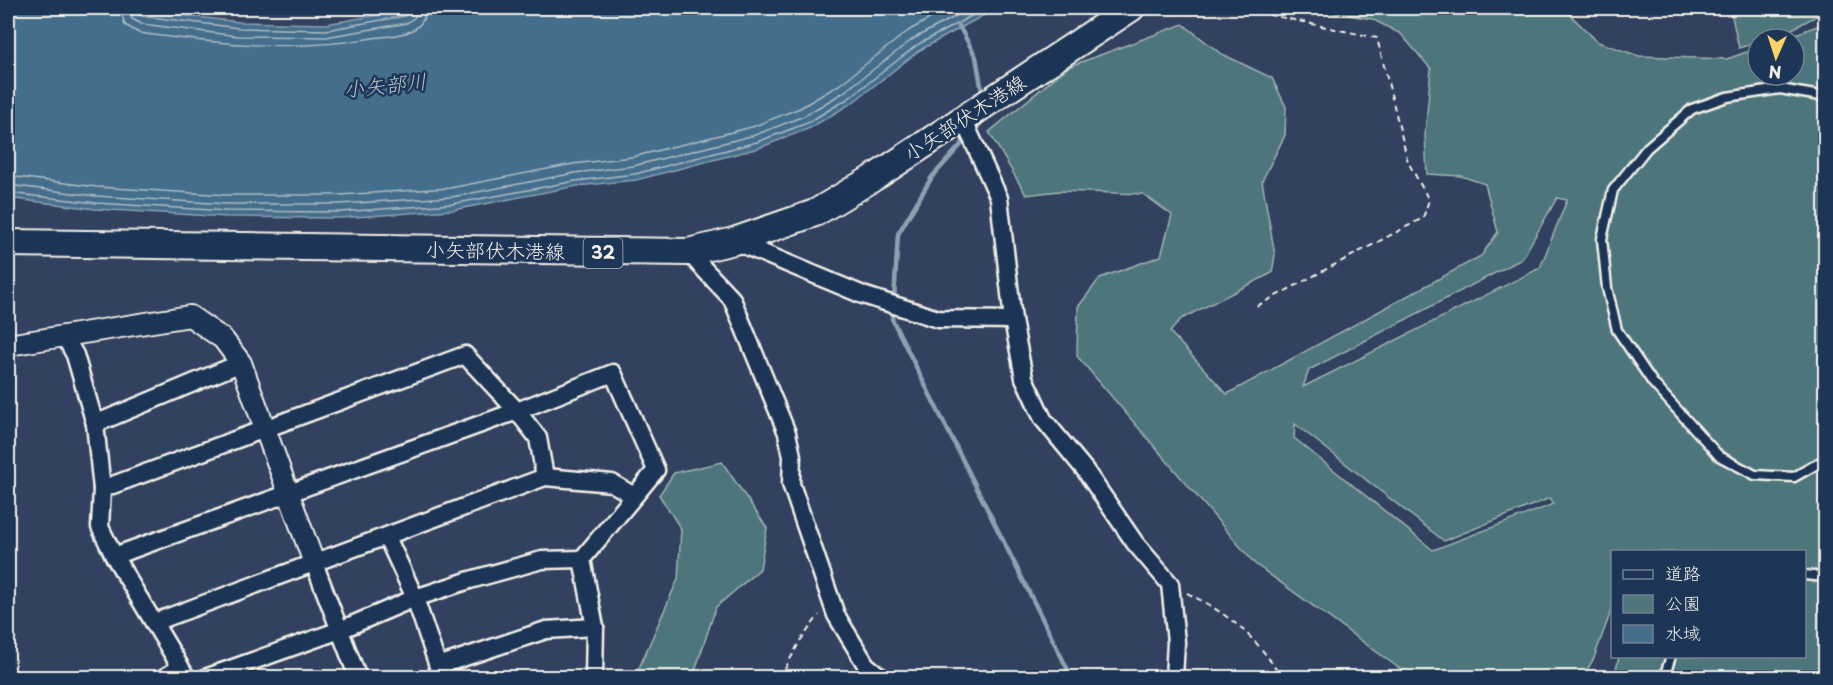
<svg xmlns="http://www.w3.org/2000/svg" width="1833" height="685" font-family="'Playpen Sans','Klee One',sans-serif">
  <rect width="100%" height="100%" fill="#31415f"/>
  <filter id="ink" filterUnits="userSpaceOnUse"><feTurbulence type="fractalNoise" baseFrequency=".0167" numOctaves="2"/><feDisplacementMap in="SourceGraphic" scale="12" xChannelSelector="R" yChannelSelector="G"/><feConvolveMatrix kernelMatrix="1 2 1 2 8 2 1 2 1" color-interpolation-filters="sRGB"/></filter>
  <g filter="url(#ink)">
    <g fill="#4e767b" stroke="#a1b4b2" stroke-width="1.5" fill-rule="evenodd">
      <path d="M1306,8H1563L1598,42L1639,56L1727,59L1758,48V75H1794V39H1782L1825,23V677H1614L1619,657L1804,656V552H1612V608L1594,658L1583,677H1402L1403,671L1255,564L1077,356L1078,307L1100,278L1161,256L1172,215L1143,194L1059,191L1026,195L989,132L1068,67L1183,24L1220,53L1272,78L1286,107L1285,135L1262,181L1275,255L1272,273L1181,319L1170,332L1227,394L1481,256L1498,232L1485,184L1461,176L1427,174L1425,134L1431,69L1401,34L1372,19ZM1557,198L1567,200L1540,268L1303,387L1309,370L1522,259ZM1295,424L1444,541L1550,498L1554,504L1433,550L1294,438Z"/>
      <path d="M1730,8H1825V12C1803,21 1782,39 1758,39V42L1739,48Z"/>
      <path d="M722,462L767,528L760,569L716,607L693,677H635L678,579L681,529L659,495L674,473Z"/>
    </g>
    <path fill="#456e8d" stroke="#8ba2b1" stroke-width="1.5" d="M8,8H121L239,22L326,24L420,8H997L920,50L852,103L810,128L759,148L636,180L577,186L453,210L340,218L227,217L95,209L8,198Z"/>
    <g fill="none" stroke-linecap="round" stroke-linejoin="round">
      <g stroke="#aebdc4" stroke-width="1.5">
        <path d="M120,8L125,25L139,33C218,44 294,52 373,38C394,35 425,36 426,8"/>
        <path d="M129,8L132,19L142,24L238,36L326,37L407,23L415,17L417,8"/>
        <path d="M136,8L137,13L142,16L239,28L326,30L404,16L408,13L409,8"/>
        <path d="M8,176L97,187L227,195H339L450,188L573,164L632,157L752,127L800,108L839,85L908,31L949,8"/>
        <path d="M8,185L96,196L227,204H339L452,197L575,173L633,166L755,135L804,116L844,92L913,39L971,8"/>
        <path d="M8,193L96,203L227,211L340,212L452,204L576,181L635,174L757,142L807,123L849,98L917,45L986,8"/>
      </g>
      <g stroke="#8ba2b1" stroke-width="4.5">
        <path d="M958,24L976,57L983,97"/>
        <path d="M974,131L986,117"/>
        <path d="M894,300L898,234L932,177L968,137"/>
        <path d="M893,309L892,319L1072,678"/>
      </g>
      <defs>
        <g id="service">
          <path d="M1826,97L1780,89L1727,97L1692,109L1647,148L1613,190L1602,239L1607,288L1617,330L1653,383L1719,456L1755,475L1794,477L1826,459"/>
          <path d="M1804,575L1826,577"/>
          <path d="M1664,678L1671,656"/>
        </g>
        <g id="minor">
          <path d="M963,119L999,198L1013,320L1024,378L1043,419L1085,470L1135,543L1170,584L1176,642L1174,678"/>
          <path d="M734,241L863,295L938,319L1013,320"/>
          <path d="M688,252L732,299L787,433L792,456L791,484L836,615L866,665L882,678"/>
          <path d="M65,337L75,355L95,424L102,489L100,527L114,556L187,678"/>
          <path d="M95,424L241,363"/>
          <path d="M545,477L538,438L517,411L613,373L656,470L582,559L595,627L594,678"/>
          <path d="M102,489L465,355L517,411L114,556"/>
          <path d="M387,537L415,598L442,678"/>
          <path d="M314,563L358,678"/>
          <path d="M155,622L545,477L612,483L634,496"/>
          <path d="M438,666L546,630L595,627"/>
          <path d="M163,678L180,668"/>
          <path d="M205,678L340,630L415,598L470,580L542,560L582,559"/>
        </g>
        <path id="tertiary" d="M8,345L190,316L223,339L241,363L314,563"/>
        <path id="primary" d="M8,243L688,252L734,241L815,213L878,175L1131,8"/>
      </defs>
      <use href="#service" stroke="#f4f1e8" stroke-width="13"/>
      <use href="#minor" stroke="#f4f1e8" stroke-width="21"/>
      <use href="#tertiary" stroke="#f4f1e8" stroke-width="24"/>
      <use href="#primary" stroke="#f4f1e8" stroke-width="30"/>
      <g stroke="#f4f1e8" stroke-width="2" stroke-dasharray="6 4.5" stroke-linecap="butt">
        <path d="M1238,8L1377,38L1408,162L1429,200L1423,218L1255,307"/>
        <path d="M1187,593C1227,613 1259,638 1281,678"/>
        <path d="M780,678L800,641L819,615"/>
      </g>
      <use href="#service" stroke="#1d3557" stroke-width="8"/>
      <use href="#minor" stroke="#1d3557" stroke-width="16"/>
      <use href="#tertiary" stroke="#1d3557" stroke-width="20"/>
      <use href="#primary" stroke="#1d3557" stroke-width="26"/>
    </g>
  </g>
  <g text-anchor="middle" stroke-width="5" stroke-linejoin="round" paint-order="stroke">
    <rect fill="#1d3557" stroke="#b4b9bc" stroke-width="1.5" x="583.5" y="238" width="39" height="30" rx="4.5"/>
    <g font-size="18" font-weight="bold" fill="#f4f1e8">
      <text x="603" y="259">32</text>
    </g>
    <g font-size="20" fill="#f4f1e8" stroke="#1d3557">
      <text transform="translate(965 118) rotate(-33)" y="7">小矢部伏木港線</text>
      <text transform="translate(495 251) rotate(1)" y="7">小矢部伏木港線</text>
    </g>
    <g font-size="21" font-style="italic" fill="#b7c3c8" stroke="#1d3557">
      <text transform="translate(385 86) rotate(-6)" y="7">小矢部川</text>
    </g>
  </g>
  <rect width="1833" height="685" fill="none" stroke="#1d3557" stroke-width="30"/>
  <rect x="15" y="15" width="1803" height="655" fill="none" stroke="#f4f1e8" stroke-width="2" filter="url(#ink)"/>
  <rect x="1611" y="550" width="195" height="108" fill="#1d3557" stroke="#738091" stroke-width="1.5"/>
  <rect x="1623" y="570" width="30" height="9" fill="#1d3557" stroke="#738091" stroke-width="1.5"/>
  <text x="1665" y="580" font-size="18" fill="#f4f1e8">道路</text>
  <rect x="1623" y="595" width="30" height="18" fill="#4e767b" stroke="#738091" stroke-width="1.5"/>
  <text x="1665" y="610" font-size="18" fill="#f4f1e8">公園</text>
  <rect x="1623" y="625" width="30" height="18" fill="#456e8d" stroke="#738091" stroke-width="1.5"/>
  <text x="1665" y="640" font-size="18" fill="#f4f1e8">水域</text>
  <g transform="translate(1776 57) rotate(183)"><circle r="28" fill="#1d3557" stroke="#738091" stroke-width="1.5"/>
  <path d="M0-4.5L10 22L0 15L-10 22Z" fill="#ffd166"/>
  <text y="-9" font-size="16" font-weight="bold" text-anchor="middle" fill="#f4f1e8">N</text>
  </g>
</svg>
